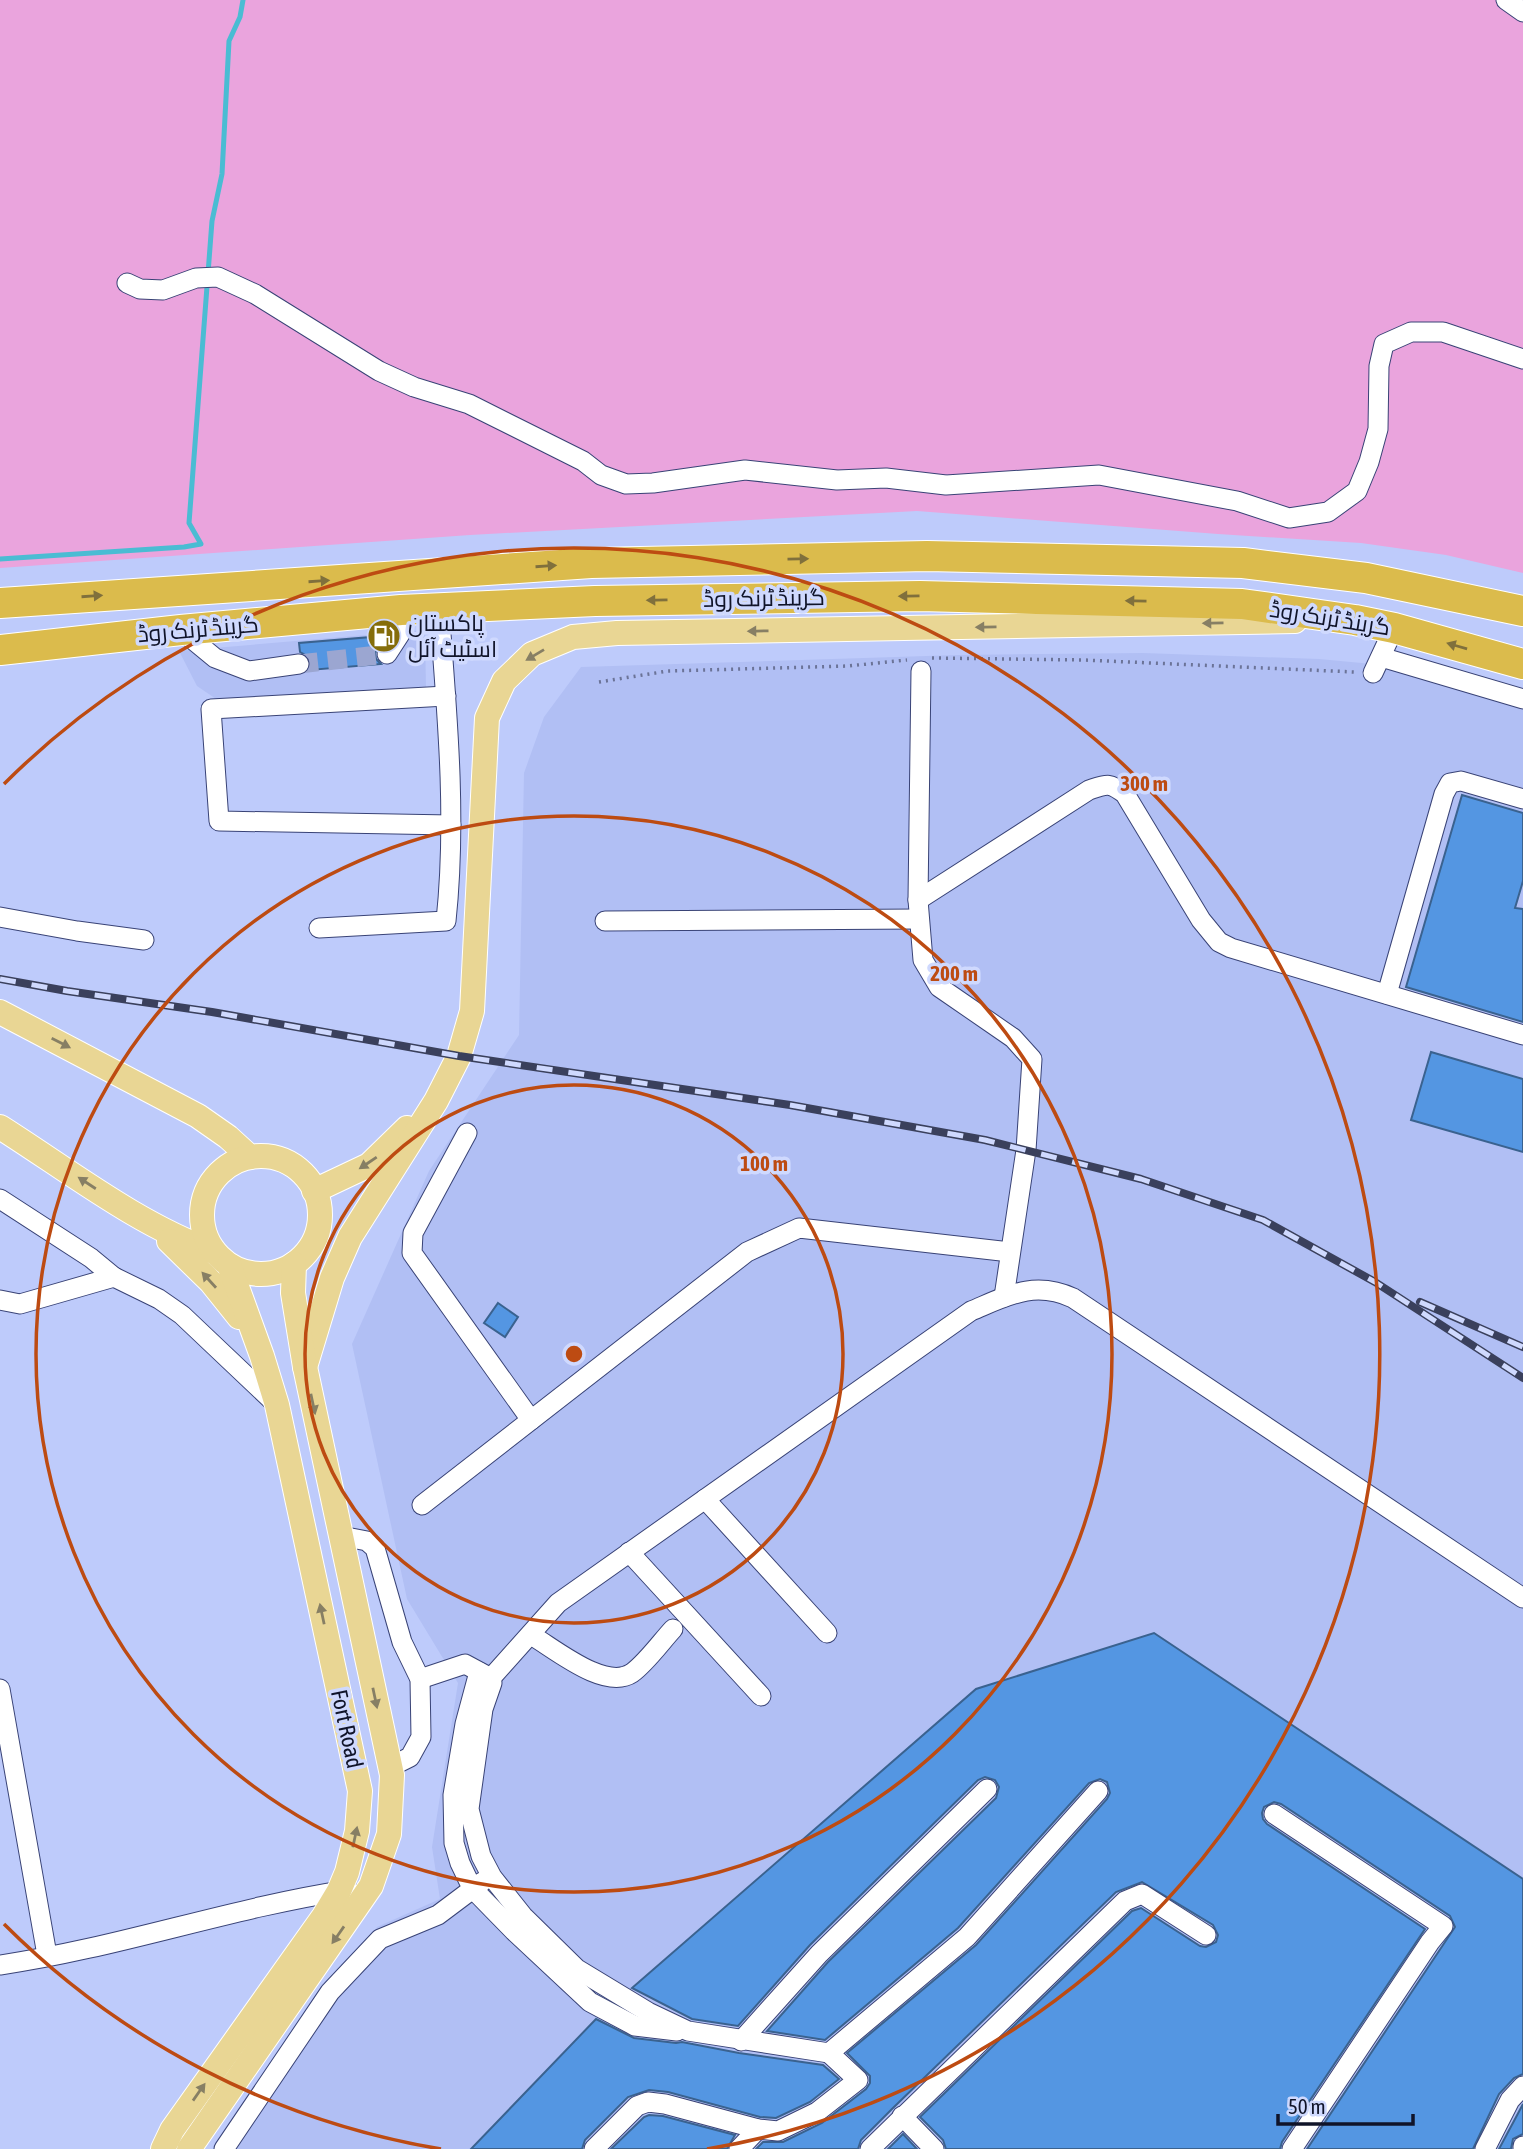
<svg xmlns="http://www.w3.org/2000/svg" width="1523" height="2149" font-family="'Asap Condensed',Cairo,sans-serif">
  <rect width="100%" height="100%" fill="#becbfb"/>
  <g fill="#b1bff4">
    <path d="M425,630L426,690L225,705L197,686L179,651Z"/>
    <path d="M1143,653L1319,659L1415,668L1523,700V2149H237L254,2111L377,1927L440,1899L432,1847L458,1683L407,1599L352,1344L429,1171L519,1035L524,773L544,717L581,667L958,655Z"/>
  </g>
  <path fill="#eaa4dd" d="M0,0H1523V573L1446,555L1361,543L1218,534L917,511L470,535L0,568Z"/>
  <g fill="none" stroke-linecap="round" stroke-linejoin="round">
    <path stroke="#4abcd3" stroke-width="5" d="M0,559L184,547L201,544L189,523L212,221L222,174L229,41L240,17L243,0"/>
  </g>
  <g fill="#5496e2" stroke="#3a628f" stroke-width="2">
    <path d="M384,636L375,653L376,659L381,664L310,670L311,663L309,657L300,652L299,643Z"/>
    <path d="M1462,795L1523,813V881L1515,908L1523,909V1022L1406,987Z"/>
    <path d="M1431,1052L1523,1079V1152L1411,1120Z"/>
    <path d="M498,1303L518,1317L505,1337L484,1323Z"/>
    <path d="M1154,1633L1523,1879V2074L1514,2078L1499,2094L1473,2149H1307L1455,1927L1450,1916L1281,1804L1274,1802L1264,1807L1262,1813L1263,1819L1267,1824L1425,1929L1282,2142L1280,2149H946L943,2140L920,2117L1132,1911L1141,1908L1200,1946L1206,1947L1216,1942L1218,1935L1213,1925L1142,1882L1116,1892L893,2108L861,2140L858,2149H756L763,2142H783L822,2123L866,2089L870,2083V2076L847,2053L976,1945L1107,1799L1110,1793L1107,1782L1100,1779L1089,1783L958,1928L825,2040L767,2031L828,1962L996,1798L999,1787L995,1780L985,1777L978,1780L810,1945L738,2026L692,2019L632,1988L976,1689Z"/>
    <path d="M596,2019L634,2038L676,2043L682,2042L739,2053L823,2065L839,2079L810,2102L776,2118L760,2117L668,2092L649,2090L628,2097L585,2140L582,2149H471Z"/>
    <path d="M1523,2104V2134L1513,2139L1511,2149H1499Z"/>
    <path d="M649,2115L663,2116L735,2135L727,2149H611L644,2117Z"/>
    <path d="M903,2134L917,2149H888Z"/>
  </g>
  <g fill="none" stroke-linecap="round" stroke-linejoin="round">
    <path stroke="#9ba6d1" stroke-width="19" stroke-dasharray="19 10" stroke-linecap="butt" d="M299,664L387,654"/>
    <defs>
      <g id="minor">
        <path d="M1506,0L1523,12"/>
        <path d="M127,283L140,289L163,290L196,278L218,277L255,294L379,371L414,387L469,404L583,461L601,475L626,484L653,483L745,470L837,480L886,478L946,485L1099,475L1237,501L1289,518L1328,512L1357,491L1369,462L1378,429L1379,366L1384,344L1411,332H1443L1523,359"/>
        <path d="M181,630L215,658L249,671L299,664"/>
        <path d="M387,654L400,634L401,610"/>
        <path d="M1381,657L1523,699"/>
        <path d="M921,671L918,900L923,960L939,987L1013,1038L1032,1059L1026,1150L1004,1297"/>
        <path d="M1373,673L1394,628"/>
        <path d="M446,696L211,709L219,821L451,825"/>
        <path d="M918,900L1089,790C1107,784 1109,782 1125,794L1201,920L1219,942L1231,948L1523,1035"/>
        <path d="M0,917L77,931L144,940"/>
        <path d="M605,921L919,919"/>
        <path d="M319,928L446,921C457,818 447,712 439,608"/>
        <path d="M1387,994L1444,794L1450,783L1461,781L1523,799"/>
        <path d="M467,1133L413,1233L412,1253L531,1420"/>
        <path d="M0,1199L91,1258L114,1277L159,1299L182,1315L277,1405"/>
        <path d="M0,1300L20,1304L114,1277"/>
        <path d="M705,1499L827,1633"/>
        <path d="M422,1505L747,1252L799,1228L1010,1252"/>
        <path d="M341,1536L367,1541L375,1548L402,1642L420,1679L421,1737L410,1757L390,1767"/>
        <path d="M629,1552L761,1696"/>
        <path d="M531,1635C555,1649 605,1691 632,1673C646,1663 661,1642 673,1629"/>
        <path d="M479,1672L465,1724L453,1795L454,1843L460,1863L472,1888L514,1931L590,2002L635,2026L677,2031"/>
        <path d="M491,1678L558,1603L971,1311C1007,1296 1034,1280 1073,1298L1523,1598"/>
        <path d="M420,1679L465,1664L491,1678L492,1683L483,1709L469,1809L481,1856L492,1877L523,1916L577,1969L648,2012L688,2031L829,2053L967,1937L1098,1791"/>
        <path d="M0,1689L47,1955"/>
        <path d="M1274,1814L1443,1926L1430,1942L1292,2149"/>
        <path d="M0,1965C117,1948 230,1908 348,1890"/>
        <path d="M741,2041L819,1954L987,1789"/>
        <path d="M902,2116L934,2149"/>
        <path d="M224,2149L330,1992L380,1939L438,1915L482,1882"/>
        <path d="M594,2149L637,2106L648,2102L665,2104L758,2129L778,2131L817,2112L858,2080L829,2053"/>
        <path d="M739,2149L758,2129"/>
        <path d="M870,2149L1125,1901L1142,1894L1206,1935"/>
        <path d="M1485,2149L1510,2100L1523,2086"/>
        <path d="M1523,2149V2146"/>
      </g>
      <g id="major">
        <path d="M0,1012L198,1116L228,1137L250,1157"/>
        <path d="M0,1127C68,1170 138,1225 214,1252"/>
        <circle cx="261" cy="1215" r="59"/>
        <path d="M314,1191L369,1165L407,1128"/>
        <path d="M169,1241L211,1282L239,1317"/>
        <path d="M305,1367L332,1278L350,1237L436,1101L459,1056L472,1011L487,718L504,681L532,654L573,637L617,633L1295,621"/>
        <path d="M163,2149L172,2130L324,1916L339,1891L347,1872L357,1831L360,1791L277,1405L262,1356L229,1265"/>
        <path d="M189,2149L371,1886L389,1834L392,1775L305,1367L293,1293L294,1264"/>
      </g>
      <g id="highway">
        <path d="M0,603L591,563L927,556L1243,563L1366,578L1523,611"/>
        <path d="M0,650L181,630L401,610L595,601L920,596L1242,604L1355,620L1394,628L1523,664"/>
      </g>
    </defs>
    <use href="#minor" stroke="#394376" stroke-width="21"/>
    <use href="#major" stroke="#fff" stroke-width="26"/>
    <use href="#highway" stroke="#fff" stroke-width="32"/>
    <g stroke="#6b7397" stroke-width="3.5" stroke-dasharray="2 5" stroke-linecap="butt">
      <path d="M932,658L1084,660L1354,672"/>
      <path d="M599,682L668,671L848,666L907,660"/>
    </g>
    <use href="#minor" stroke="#fff" stroke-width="19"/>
    <use href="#major" stroke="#e9d694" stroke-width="24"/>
    <use href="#highway" stroke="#dbbb4c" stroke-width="30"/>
    <defs>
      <g id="rail">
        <path d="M0,979L67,991L212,1012L459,1056L790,1105L985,1140L1141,1179L1263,1220L1375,1282L1523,1378"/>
        <path d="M1420,1302L1523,1347"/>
      </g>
    </defs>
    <use href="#rail" stroke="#3a405c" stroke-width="8"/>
    <use href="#rail" stroke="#cfd9fe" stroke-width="5" stroke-dasharray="16" stroke-linecap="butt"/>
  </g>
  <defs><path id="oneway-solid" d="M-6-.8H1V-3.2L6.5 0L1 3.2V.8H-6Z" transform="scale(1.75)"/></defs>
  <g fill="#80703c">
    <use href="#oneway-solid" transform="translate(798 559) rotate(-1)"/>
    <use href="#oneway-solid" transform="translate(546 566) rotate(-4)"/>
    <use href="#oneway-solid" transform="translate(319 581) rotate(-4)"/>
    <use href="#oneway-solid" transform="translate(92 596) rotate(-4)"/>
    <use href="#oneway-solid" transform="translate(909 596) rotate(179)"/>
    <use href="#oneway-solid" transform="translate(657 600) rotate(179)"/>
    <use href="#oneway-solid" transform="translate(1136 601) rotate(-179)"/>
    <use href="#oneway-solid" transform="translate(1457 646) rotate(-164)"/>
  </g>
  <g fill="#877f64">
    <use href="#oneway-solid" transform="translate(1213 623) rotate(179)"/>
    <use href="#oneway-solid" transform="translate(986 627) rotate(179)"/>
    <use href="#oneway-solid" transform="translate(758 631) rotate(179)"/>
    <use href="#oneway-solid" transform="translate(535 655) rotate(149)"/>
    <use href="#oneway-solid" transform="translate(61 1043) rotate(27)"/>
    <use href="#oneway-solid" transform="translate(368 1163) rotate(146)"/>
    <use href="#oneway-solid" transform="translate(87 1183) rotate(-147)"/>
    <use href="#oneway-solid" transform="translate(209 1280) rotate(-132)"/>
    <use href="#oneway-solid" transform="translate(313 1404) rotate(78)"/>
    <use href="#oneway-solid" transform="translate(322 1614) rotate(-102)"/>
    <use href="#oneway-solid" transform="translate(375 1698) rotate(78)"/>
    <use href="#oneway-solid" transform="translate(355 1837) rotate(-78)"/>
    <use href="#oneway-solid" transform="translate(338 1935) rotate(125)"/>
    <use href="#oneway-solid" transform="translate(199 2092) rotate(-55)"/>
  </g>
  <g fill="none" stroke="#bd4b12" stroke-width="3.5">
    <circle cx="574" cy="1354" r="269"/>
    <circle cx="574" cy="1354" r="538"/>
    <path d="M441 2149A806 806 0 0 1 4 1924M4 784A806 806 0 1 1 707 2149"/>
  </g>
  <defs>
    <symbol id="fuel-disc" viewBox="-11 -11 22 22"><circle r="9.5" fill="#856d0b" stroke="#cfd9fe"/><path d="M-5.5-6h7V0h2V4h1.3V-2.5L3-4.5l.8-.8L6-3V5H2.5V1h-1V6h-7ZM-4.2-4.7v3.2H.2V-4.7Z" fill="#fff"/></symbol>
  </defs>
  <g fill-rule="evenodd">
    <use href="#fuel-disc" x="365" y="617" width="38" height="38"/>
  </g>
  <g text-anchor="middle" stroke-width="7" stroke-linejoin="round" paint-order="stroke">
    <g font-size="23" fill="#101429" stroke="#cfd9fe">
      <text transform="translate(764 598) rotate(-1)" y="8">گرینڈ ٹرنک روڈ</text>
      <text transform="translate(1330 618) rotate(9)" y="8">گرینڈ ٹرنک روڈ</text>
      <text transform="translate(198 629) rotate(-5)" y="8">گرینڈ ٹرنک روڈ</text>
      <text transform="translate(347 1729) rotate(78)" y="8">Fort Road</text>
    </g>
    <g font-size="23" fill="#101429" stroke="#cfd9fe" text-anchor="start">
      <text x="408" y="631">پاکستان<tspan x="408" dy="26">اسٹیٹ آئل</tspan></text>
    </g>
  </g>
  <circle cx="574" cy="1354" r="10" fill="#bd4b12" stroke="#cfd9fe" stroke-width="3.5"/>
  <g font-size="21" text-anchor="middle" font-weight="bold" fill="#bd4b12" stroke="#cfd9fe" stroke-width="7" stroke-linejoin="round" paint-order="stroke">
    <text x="1144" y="791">300 m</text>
    <text x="954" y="981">200 m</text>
    <text x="764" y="1171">100 m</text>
  </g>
  <path d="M1278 2114v10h135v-10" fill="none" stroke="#101429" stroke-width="3.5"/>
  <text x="1288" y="2114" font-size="21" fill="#101429" stroke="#cfd9fe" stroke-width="5" paint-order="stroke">50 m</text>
</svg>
